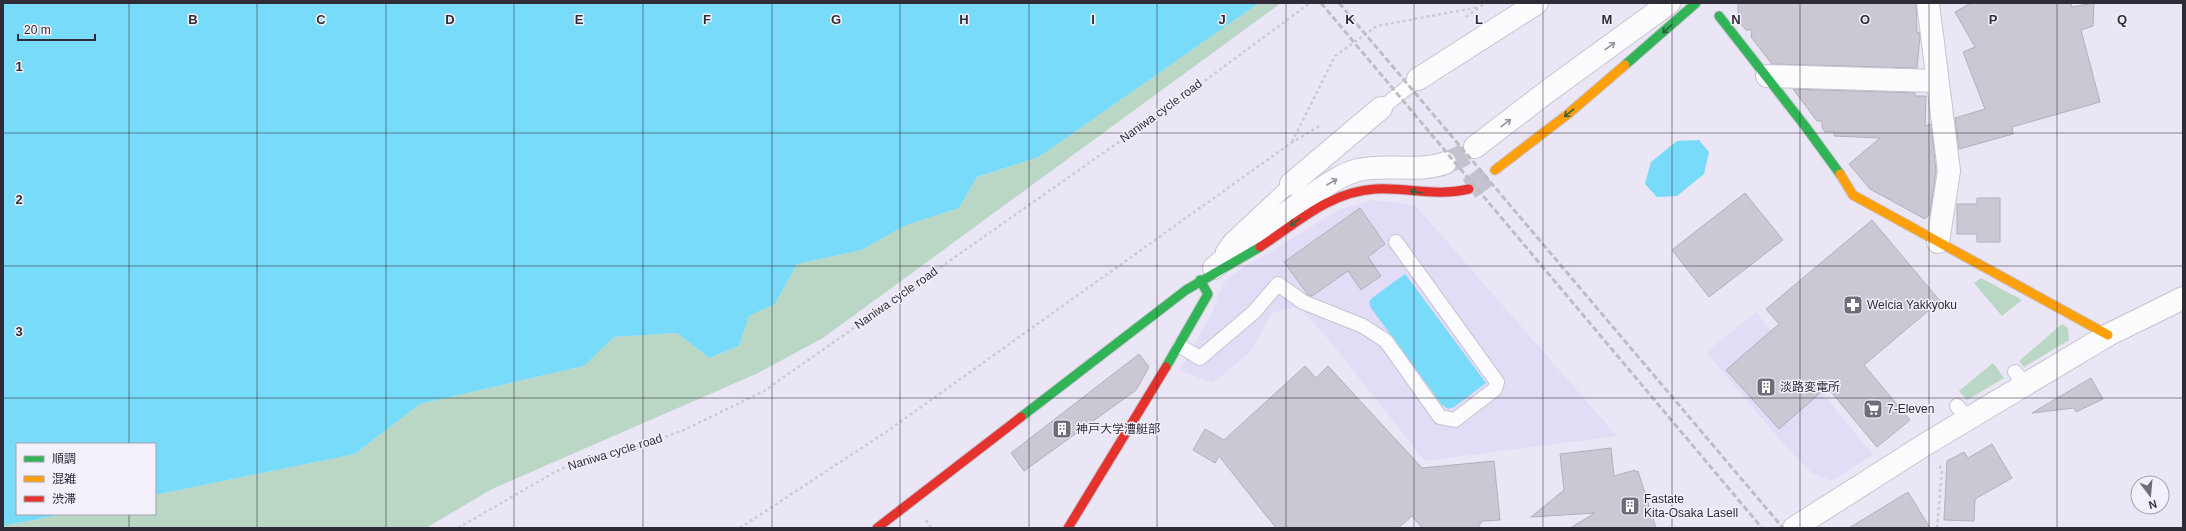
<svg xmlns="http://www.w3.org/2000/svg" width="2186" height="531" font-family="Helvetica,'Noto Sans JP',sans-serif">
  <rect width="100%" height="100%" fill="#eae6f6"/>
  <g fill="#e3dcf7">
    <path d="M1372,200L1415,205L1617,436L1425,461L1329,340L1302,310L1293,308L1272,313L1251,351L1213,383L1180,370L1213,311L1218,295L1227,278L1340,209Z"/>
    <path d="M1756,312L1873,455L1831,481L1812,473L1787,448L1706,352Z"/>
  </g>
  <g fill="#b9d7c4">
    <path d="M1259,3H1281L823,338L756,374L492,489L426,528H3V526L65,514H155V495L355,454L420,404L584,366L614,337L677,333L709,358L739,346L749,316L775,304L797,264L862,250L904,226L959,208L977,177L1039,157Z"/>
    <path d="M1981,278L2022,300L2002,316L1974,283Z"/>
    <path d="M2062,324L2068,328L2069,340L2024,367L2019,361Z"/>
    <path d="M1993,363L2004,378L1967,400L1959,391Z"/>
  </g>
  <g fill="#79dbfa">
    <path d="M3,3H1259L1039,157L977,177L959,208L904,226L862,250L797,264L775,304L749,316L739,346L709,358L677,333L614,337L584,366L420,404L355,454L155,495V444H17V514H65L3,526Z"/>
    <path d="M1699,140L1709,152L1704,174L1677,196L1657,197L1645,184L1651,162L1677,141Z"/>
    <path d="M1405,274L1486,383L1454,407L1448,409L1442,405L1371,308L1369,302L1372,298Z"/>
  </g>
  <g fill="#cbc8d4" stroke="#b2afbb">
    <path d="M1738,3H1916L1917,33L1919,32L1920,37L1917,68L1772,64L1751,37L1752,30H1746L1738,20Z"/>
    <path d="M1971,3H2071L2072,7L2094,3L2093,26L2081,30L2100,102L2012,127L2013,134L1959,149L1955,118L1985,109L1963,52L1975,47L1955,12Z"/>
    <path d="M1793,89L1915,93V96H1926L1925,126L1931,124L1936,171L1930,214L1925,219L1870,189L1849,164L1880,138L1834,136L1835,132H1825L1822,127V121H1817Z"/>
    <path d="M1745,193L1783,240L1709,297L1672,250Z"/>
    <path d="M1977,198H2000V242H1977V234H1957V204H1977Z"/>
    <path d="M1360,208L1385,244L1368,257L1381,276L1361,290L1348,271L1312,296L1308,295L1284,262Z"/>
    <path d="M1872,220L1940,301L1864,365L1910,420L1877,447L1827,387L1779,429L1726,370L1779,324L1766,309Z"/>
    <path d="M1139,354L1149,367L1136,390L1024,471L1011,453Z"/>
    <path d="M1305,366L1316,378L1328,366L1422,468L1494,461L1500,520L1482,521L1478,528H1422L1412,516L1398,528H1276L1219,456L1215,463L1193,450L1205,429L1224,440Z"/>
    <path d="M2091,378L2103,399L2076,412L2074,408L2032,413Z"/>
    <path d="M1992,444L2012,478L1975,499L1974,521L1944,520L1947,461L1964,452L1968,458Z"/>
    <path d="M1611,448L1614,476L1635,470V472L1638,471L1656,528H1570L1595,513L1531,517L1564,490L1560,454Z"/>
    <path d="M1908,492L1930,528H1849Z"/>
  </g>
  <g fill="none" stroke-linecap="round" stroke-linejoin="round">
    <path stroke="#c5c1d0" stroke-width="22" stroke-dasharray="22 11" stroke-linecap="butt" d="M1445,163L1460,157L1475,147"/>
    <path stroke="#c5c1d0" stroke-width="22" stroke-dasharray="22 11" stroke-linecap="butt" d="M1469,189L1495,170"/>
    <defs>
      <g id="lane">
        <path d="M1388,103L1418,79"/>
        <path d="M1223,251L1231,240L1291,184"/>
        <path d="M1180,346L1200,358L1254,312L1278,284L1303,302L1363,326L1386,341L1440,417L1455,420L1495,389L1497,382L1396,242"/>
        <path d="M2015,372L2025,384"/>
        <path d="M1957,406L1968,418"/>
      </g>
      <g id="street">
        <path d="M1928,3L1949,171L1938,242"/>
        <path d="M1767,76L1936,81"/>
        <path d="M1418,79L1537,3"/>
        <path d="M1475,147L1548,91L1669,3"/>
        <path d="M1291,184L1381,108"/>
        <path d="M1214,268C1243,243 1274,222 1305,200C1321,189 1339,175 1358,170C1388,163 1417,173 1445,163"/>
        <path d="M1794,528L1926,444L2108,335L2183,298"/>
      </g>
      <g id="fast">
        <path d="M1719,16L1805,126L1840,174"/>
        <path d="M1625,65L1696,3"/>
        <path d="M1166,367L1208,294L1200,280"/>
        <path d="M1021,417L1186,290L1260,247"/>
      </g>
      <g id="slow">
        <path d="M1495,170L1568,114L1625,65"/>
        <path d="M1840,174L1853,195L2108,335"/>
      </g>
      <g id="jam">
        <path d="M1260,247C1297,223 1329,192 1375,189C1408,187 1435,197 1469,189"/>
        <path d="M877,528L1021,417"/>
        <path d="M1068,528L1166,367"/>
      </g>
    </defs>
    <use href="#lane" stroke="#c7c4d1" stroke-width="16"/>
    <use href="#street" stroke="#c7c4d1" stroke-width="24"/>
    <use href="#fast" stroke="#c7c4d1" stroke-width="11"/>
    <use href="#slow" stroke="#c7c4d1" stroke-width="11"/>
    <use href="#jam" stroke="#c7c4d1" stroke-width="11"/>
    <g stroke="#cccbd2" stroke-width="2.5" stroke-dasharray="3 3" stroke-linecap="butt">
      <path d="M1466,17L1485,3"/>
      <path d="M1292,142L1335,56L1377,26L1479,7"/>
      <path d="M926,520L931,528"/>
      <path d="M458,528L555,472L576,462L646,444L684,430L764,391L1176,102L1310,3"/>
      <path d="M740,528L886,432L1291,143L1321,125"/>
      <path d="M1937,528L1942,471L1939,465"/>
    </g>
    <use href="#lane" stroke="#fcfbfe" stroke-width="14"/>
    <use href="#street" stroke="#fcfbfe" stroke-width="22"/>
    <use href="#fast" stroke="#30b455" stroke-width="9"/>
    <use href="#slow" stroke="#ff9f0a" stroke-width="9"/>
    <use href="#jam" stroke="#e5322d" stroke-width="9"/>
    <g stroke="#bebdc0" stroke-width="3" stroke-dasharray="6 3" stroke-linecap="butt">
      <path d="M1321,3L1762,528"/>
      <path d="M1339,3L1783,528"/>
    </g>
  </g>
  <defs><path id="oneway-shaft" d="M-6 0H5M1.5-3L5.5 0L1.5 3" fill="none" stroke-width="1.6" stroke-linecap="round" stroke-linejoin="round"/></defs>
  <g stroke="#2f6243">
    <use href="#oneway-shaft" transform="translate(1667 29) rotate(139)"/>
    <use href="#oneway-shaft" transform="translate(1569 113) rotate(141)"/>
    <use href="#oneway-shaft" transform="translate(1416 192) rotate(-172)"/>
    <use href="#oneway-shaft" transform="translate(1295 222) rotate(145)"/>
  </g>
  <g stroke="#96949a">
    <use href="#oneway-shaft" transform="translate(1610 46) rotate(-36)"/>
    <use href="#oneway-shaft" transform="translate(1506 123) rotate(-38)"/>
    <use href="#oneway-shaft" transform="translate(1332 182) rotate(-30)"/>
  </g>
  <path fill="none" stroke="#2f2c37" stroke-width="1" stroke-opacity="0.55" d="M129,3V444M257,3V528M386,3V528M514,3V528M643,3V528M772,3V528M900,3V528M1029,3V528M1157,3V528M1286,3V528M1414,3V528M1543,3V528M1672,3V528M1800,3V528M1929,3V528M2057,3V528M3,133H2183M3,266H2183M3,398H2183M129,514V528"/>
  <defs>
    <symbol id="pharmacy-square" viewBox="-11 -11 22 22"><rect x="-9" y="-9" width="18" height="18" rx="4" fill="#706d7a" stroke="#f3f0fb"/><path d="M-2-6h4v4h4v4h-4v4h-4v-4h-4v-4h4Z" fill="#fff"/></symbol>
    <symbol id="building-square" viewBox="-11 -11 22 22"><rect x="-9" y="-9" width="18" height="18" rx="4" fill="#706d7a" stroke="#f3f0fb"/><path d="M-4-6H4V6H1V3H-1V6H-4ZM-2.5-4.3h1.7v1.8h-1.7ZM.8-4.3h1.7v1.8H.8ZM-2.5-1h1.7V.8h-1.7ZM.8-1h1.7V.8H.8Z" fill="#fff"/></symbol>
    <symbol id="supermarket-square" viewBox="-11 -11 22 22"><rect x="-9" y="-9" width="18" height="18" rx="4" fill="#706d7a" stroke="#f3f0fb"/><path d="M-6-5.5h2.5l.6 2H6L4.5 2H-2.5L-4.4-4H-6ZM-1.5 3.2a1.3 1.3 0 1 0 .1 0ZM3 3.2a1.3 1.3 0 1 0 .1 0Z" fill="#fff"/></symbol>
  </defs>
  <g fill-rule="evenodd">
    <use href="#pharmacy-square" x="1842" y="294" width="22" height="22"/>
    <use href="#building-square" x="1755" y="376" width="22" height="22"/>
    <use href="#supermarket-square" x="1862" y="398" width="22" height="22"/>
    <use href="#building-square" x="1051" y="418" width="22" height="22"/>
    <use href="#building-square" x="1619" y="495" width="22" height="22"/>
  </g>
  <g text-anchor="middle" stroke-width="3" stroke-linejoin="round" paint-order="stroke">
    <g font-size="12" fill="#2f2c37" stroke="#f3f0fb">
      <text transform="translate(1161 111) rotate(-36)" y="4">Naniwa cycle road</text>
      <text transform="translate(896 298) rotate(-35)" y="4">Naniwa cycle road</text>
      <text transform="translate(615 452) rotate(-17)" y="4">Naniwa cycle road</text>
    </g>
    <g font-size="12" fill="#2f2c37" stroke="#f3f0fb" text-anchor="start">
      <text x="1867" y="309">Welcia Yakkyoku</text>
      <text x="1780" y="391">淡路変電所</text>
      <text x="1887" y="413">7-Eleven</text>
      <text x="1076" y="433">神戸大学漕艇部</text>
      <text x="1644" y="503">Fastate<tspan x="1644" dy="14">Kita-Osaka Lasell</tspan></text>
    </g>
  </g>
  <g font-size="13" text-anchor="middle" font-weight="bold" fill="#2f2c37" stroke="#f3f0fb" stroke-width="3" stroke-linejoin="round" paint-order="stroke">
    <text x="193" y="24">B</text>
    <text x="321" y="24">C</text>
    <text x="450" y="24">D</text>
    <text x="579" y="24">E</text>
    <text x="707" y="24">F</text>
    <text x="836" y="24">G</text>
    <text x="964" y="24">H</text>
    <text x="1093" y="24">I</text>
    <text x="1222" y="24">J</text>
    <text x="1350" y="24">K</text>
    <text x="1479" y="24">L</text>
    <text x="1607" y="24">M</text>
    <text x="1736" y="24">N</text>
    <text x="1865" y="24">O</text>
    <text x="1993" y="24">P</text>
    <text x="2122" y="24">Q</text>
    <text x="19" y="71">1</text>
    <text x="19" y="204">2</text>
    <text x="19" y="336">3</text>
  </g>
  <rect width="2186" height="531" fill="none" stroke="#2f2c37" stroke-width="8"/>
  <rect x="16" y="443" width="140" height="72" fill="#f3f0fb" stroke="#a5a2ad"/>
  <rect x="24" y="456" width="20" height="6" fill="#30b455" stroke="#a5a2ad"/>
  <text x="52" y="463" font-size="12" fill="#2f2c37">順調</text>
  <rect x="24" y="476" width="20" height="6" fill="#ff9f0a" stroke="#a5a2ad"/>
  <text x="52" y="483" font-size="12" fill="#2f2c37">混雑</text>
  <rect x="24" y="496" width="20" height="6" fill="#e5322d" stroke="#a5a2ad"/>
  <text x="52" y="503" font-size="12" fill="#2f2c37">渋滞</text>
  <g transform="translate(2150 495) rotate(164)"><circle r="19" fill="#f3f0fb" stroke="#a5a2ad"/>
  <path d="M0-3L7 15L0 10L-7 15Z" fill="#706d7a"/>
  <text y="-6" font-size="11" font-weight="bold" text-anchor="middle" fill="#2f2c37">N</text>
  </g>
  <path d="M18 34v6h77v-6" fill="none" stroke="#2f2c37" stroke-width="2"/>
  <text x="24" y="34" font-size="12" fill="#2f2c37" stroke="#f3f0fb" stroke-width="3" paint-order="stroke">20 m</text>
</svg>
